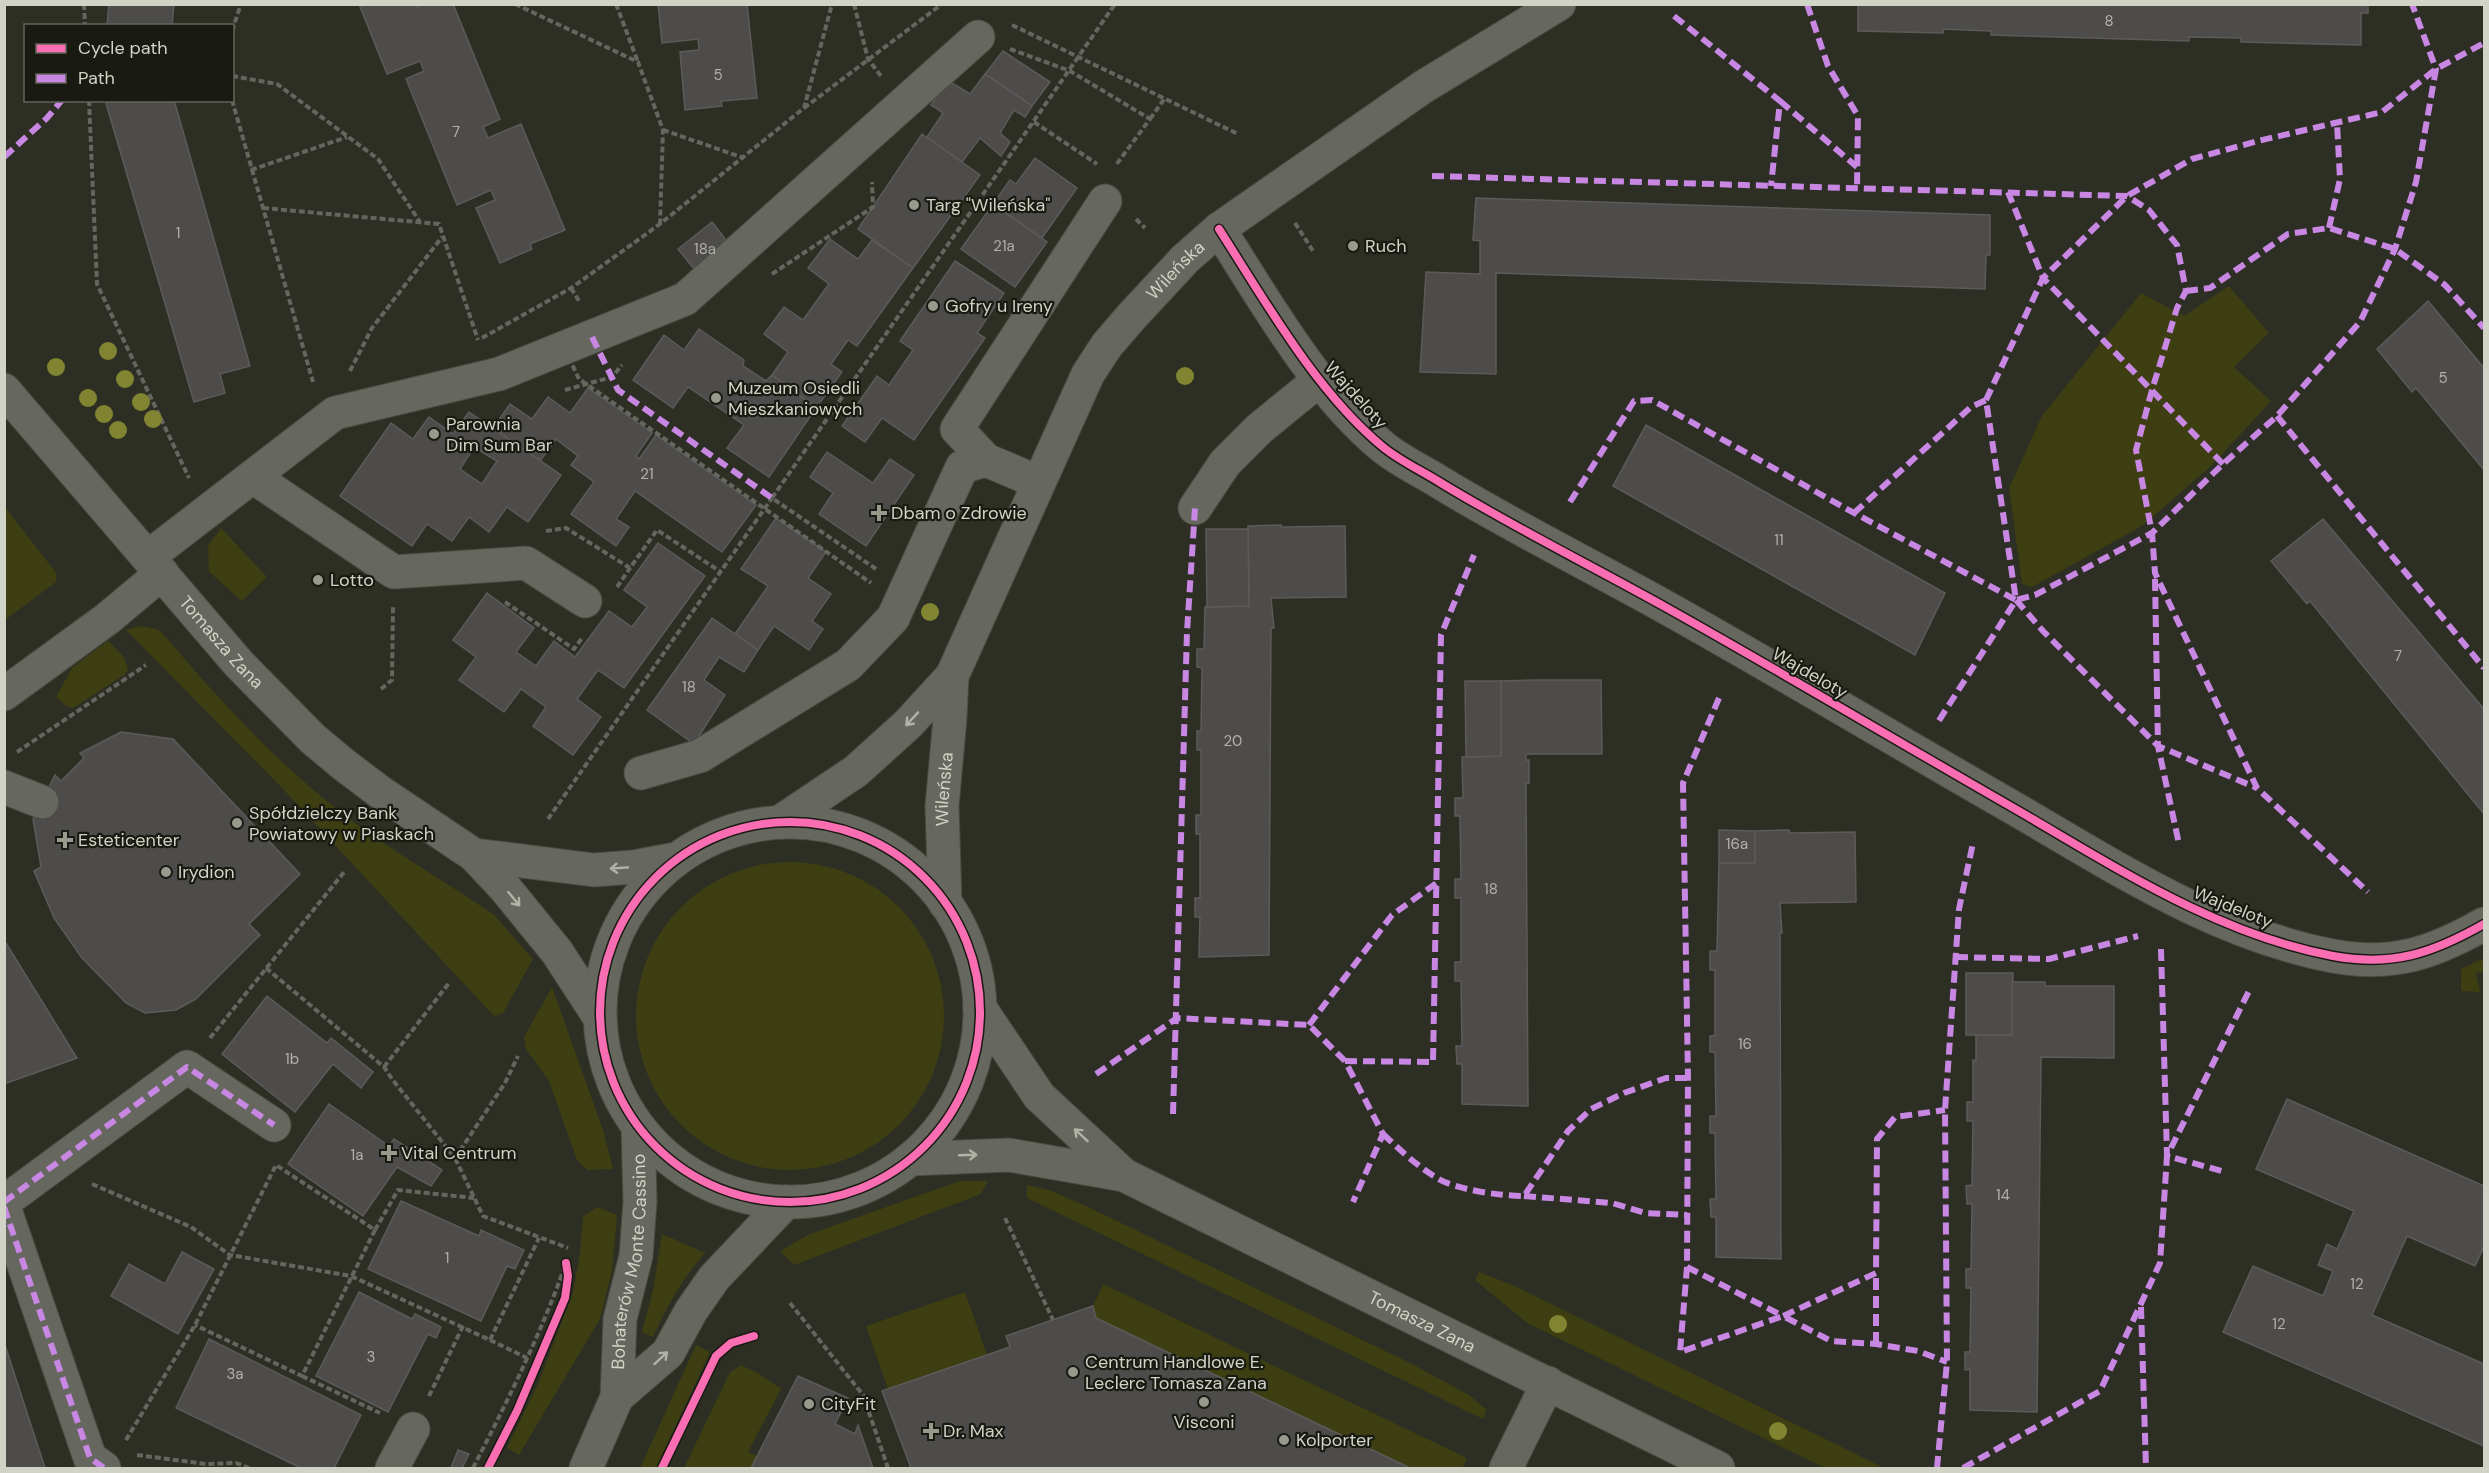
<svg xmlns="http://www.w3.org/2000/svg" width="2489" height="1473" font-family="'DM Sans',sans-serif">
  <rect width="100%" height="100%" fill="#2e2f24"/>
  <g fill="#3d3e11">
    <path d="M2229,286L2269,333L2234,367L2271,401L2212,465L2142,526L2032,587L2022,584L2009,488L2042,416L2141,293L2184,316Z"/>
    <path d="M5,507L57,574L56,582L5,620Z"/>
    <path d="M221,528L267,577L242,601L209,572L208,546Z"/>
    <path d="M141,626L157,629L163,634C227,709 293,781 375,837C414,864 455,888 494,915L533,959L503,1013L495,1016L492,1014L282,788L126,630Z"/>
    <path d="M108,641L124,657L128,670L124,675L73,708L66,706L56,697L72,668Z"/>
    <circle cx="790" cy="1016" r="154"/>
    <path d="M2484,958V972L2476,973L2480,992L2461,991V969Z"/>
    <path d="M552,987L604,1133L613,1169L587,1170L577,1160L549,1081L526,1049L524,1037Z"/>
    <path d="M960,1181H988L981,1194L794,1265L780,1251L810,1234Z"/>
    <path d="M1027,1185L1049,1190L1086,1206L1410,1363L1469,1395L1487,1410L1483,1419L1027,1198Z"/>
    <path d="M597,1207L617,1215L612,1271L600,1319L519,1455L507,1448L538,1384L573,1293L580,1253L583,1217Z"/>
    <path d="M662,1234L705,1253C682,1279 667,1306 653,1337L642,1332L653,1290Z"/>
    <path d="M1479,1272L1515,1286L1884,1468H1825L1527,1323L1475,1280Z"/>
    <path d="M1103,1284L1467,1458L1462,1468H1410L1096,1318L1093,1306Z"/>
    <path d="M965,1292L987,1355L888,1389L866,1326Z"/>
    <path d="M696,1345L710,1352L656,1468H640Z"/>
    <path d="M741,1365L761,1375L781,1389L748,1452L757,1456L751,1468H684L730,1372Z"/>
  </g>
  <g fill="#4e4c4b" stroke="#5d5a5a" stroke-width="1.5" fill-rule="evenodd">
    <path d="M109,4H174L172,26H107Z"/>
    <path d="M359,4H416L417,8L425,4H453L500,119L483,127L488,138L521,124L565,230L530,244L532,249L500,263L476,208L495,200L491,190L457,205L406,79L424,71L420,61L387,74Z"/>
    <path d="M658,4H747L757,98L721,101L722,106L685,110L680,52L699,50L698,39L662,43Z"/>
    <path d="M1858,4H2368V13H2361V45L2241,42V38L2189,37V41L1991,35V31L1943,29V33L1858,31Z"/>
    <path d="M1003,51L1050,82L1032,106L985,74Z"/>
    <path d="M985,74L1032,106L1025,117L1014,110L1000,133L1010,142L1001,156L980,138L962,162L927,137L943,113L931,105L947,80L970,94Z"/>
    <path d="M105,100H174L250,366L220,374L225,393L194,402Z"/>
    <path d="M922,134L980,175L913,268L858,229Z"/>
    <path d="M1035,158L1077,188L1042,238L993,204L1010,180L1016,184Z"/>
    <path d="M1476,198L1990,215V255H1986L1985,289L1496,273V374L1420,372L1426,272L1480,274V241L1473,240Z"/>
    <path d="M993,204L1047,242L1015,287L961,249Z"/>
    <path d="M712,222L732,248L699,275L678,249Z"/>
    <path d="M830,239L858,259L872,240L913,268L857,346L848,340L831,364L842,372L816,408L772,375L788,352L764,334L784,307L803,320L829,284L808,268Z"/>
    <path d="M955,261L1004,293L977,333L985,338L914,440L882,418L865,442L842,426L877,376L889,385L913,350L900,341Z"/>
    <path d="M2428,301L2484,368V470L2416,388L2412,392L2377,349Z"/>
    <path d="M699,329L744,360L743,366L766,381L772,375L816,408L769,477L727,448L744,425L688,387L673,408L633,380L664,335L684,350Z"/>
    <path d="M588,388L652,433L636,456L639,459L656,435L756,505L722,552L635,491L616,519L629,527L616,546L571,514L594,482L571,465L578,456L556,439L540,461L493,428L510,404L532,419L548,397L570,413Z"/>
    <path d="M469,412L561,475L528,522L507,507L489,532L469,517L452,541L427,524L412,546L340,496L391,423L413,439L429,417L453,434ZM474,447L497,461L482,484L460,469Z"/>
    <path d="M1646,425L1945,593L1915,655L1613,486Z"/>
    <path d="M827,452L873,483L890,459L914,475L866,546L819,514L833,493L810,477Z"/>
    <path d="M776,518L826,552L808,578L831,594L812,621L823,629L809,650L774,626L758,650L735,634L768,586L741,569Z"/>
    <path d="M2323,519L2484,709V814L2310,601L2307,604L2271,561Z"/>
    <path d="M1281,525V527L1345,526L1346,597L1271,598L1274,628H1271L1269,955L1199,957L1200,917H1195V898H1200V834H1196V815H1201V750H1197V731H1201L1202,668L1197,667V649H1204L1205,607L1249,606L1248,526Z"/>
    <path d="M1206,529H1248L1249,606L1207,607Z"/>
    <path d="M658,543L705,576L624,688L598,670L577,699L601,717L573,755L533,726L546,707L521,689L504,712L459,680L476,657L453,640L487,593L534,628L516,652L536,666L554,641L575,657L609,611L632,627L647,607L624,590Z"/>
    <path d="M712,618L758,650L744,672L719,657L704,680L725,695L694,744L647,710Z"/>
    <path d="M1534,680H1601L1602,754H1526V760H1529V783H1526L1528,1106L1462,1104V1064H1457L1456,1046H1462L1461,981H1455V962H1461V898H1455V879H1461L1460,816H1455V798H1463L1462,757L1501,756V681Z"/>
    <path d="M1465,681H1501V756L1466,757Z"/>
    <path d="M121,732L173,739L300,874L249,924L260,935L196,999L176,1010L145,1013L126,1003L82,958L54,918L34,871L41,867L33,819L55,775L61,781L84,758L80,753Z"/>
    <path d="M1719,830L1755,831V863H1719Z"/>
    <path d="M1789,830L1790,833L1855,832L1856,902L1780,903L1782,933H1780L1781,1259L1716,1257V1217H1711L1710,1199H1716L1715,1133H1710V1116H1716L1715,1052H1710V1036L1715,1035V970H1710V951H1717L1719,863H1755V831Z"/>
    <path d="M4,940L77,1058L4,1084Z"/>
    <path d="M1966,973H2013L2012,1035H1966Z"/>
    <path d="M2012,982H2045V986H2114V1058L2041,1057L2037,1412L1970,1410V1369L1965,1370V1352H1970L1971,1288H1966V1269H1971L1972,1204H1967L1966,1186L1972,1185L1973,1121H1967V1102H1973V1060L1976,1061V1035H2012Z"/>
    <path d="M267,996L327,1043L331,1038L373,1072L361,1088L333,1064L295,1112L222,1054Z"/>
    <path d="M2287,1099L2484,1186V1246L2475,1266L2407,1236L2372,1315L2484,1364V1446L2223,1332L2253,1266L2323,1296L2333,1271L2318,1265L2327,1244L2337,1249L2354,1211L2256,1169Z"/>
    <path d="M329,1104L389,1146L394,1139L442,1170L431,1186L397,1167L363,1216L288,1164Z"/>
    <path d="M401,1201L479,1236L481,1230L524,1250L515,1269L507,1266L481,1321L368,1269Z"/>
    <path d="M182,1252L214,1269L178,1334L111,1296L129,1264L165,1284Z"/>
    <path d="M359,1292L412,1319L415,1314L441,1327L436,1338L428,1334L388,1412L316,1376Z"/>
    <path d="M1093,1306L1096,1318L1410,1468H911L882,1391L1010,1347L1006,1336Z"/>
    <path d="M209,1339L361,1415L334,1468H301L176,1408Z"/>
    <path d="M4,1342L45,1468H4Z"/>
    <path d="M798,1376L848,1398L835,1424L855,1434L858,1425L873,1468H751Z"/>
    <path d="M458,1450L469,1454L462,1468H451Z"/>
  </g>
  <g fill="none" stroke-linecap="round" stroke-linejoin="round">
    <defs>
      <g id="minor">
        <path d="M1219,229C1265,301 1317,393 1383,447C1400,461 1422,471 1441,483C1515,528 1592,566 1667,608C1785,674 1900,743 2017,810C2117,868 2217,934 2333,956C2393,967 2433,953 2484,924"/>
        <path id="s1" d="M4,390L239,664L313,739L343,764L380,792L474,855L505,888L557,952L600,1018"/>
        <path d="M253,477L394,572L526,563L585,601"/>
        <path d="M1038,482L986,460L957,429L1105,201"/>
        <path d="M1195,508L1225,463L1259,429L1319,380"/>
        <path d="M148,557L335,413L499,374L685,299L978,37"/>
        <path d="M4,694L107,619L162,573"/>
        <path d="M641,773L700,756L848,665L893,618L962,467L986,460"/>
        <path d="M4,787L42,802"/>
        <path id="s2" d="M780,822L856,771L908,724L952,676L1088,374L1107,345L1132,316L1185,259L1219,229L1423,87L1559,4"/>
        <circle cx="790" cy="1012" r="190"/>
        <path d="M474,855L594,870L633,867L676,859"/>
        <path id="s3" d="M945,903L942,806L950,718L952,676"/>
        <path d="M980,1008L1039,1096L1124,1175"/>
        <path id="s4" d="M910,1159L1009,1155L1124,1175L1718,1468"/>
        <path d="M4,1202L187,1067L274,1125"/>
        <path d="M4,1207L90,1458L104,1468"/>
        <path d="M617,1397L668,1353L691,1311L714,1278L786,1202"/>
        <path d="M392,1468L413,1429"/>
        <path id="s5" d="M586,1468L617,1397L620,1319L636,1256L640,1202L638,1127"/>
        <path d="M1506,1468L1548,1383"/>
      </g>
    </defs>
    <use href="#minor" stroke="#4a4b41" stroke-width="35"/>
    <g stroke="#65665f" stroke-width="4" stroke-dasharray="6 3" stroke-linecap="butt">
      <path d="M84,4L85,26"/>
      <path d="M515,4L638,62L663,130L660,224"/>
      <path d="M616,4L638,62"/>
      <path d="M854,4L868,59L881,76"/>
      <path d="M1012,25L1238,134"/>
      <path d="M232,31L241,4"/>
      <path d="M1010,49L1070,71L1150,119L1116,165"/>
      <path d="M232,76L277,84L378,159L420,222"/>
      <path d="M89,100L97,284L189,478"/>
      <path d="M232,100L313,382"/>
      <path d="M804,108L942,4"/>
      <path d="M1150,119L1165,98"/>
      <path d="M1034,122L1097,164"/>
      <path d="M663,130L744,158"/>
      <path d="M251,170L347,137"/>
      <path d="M263,208L439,224L478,340"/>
      <path d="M1136,219L1145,228"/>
      <path d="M1295,223L1313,251"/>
      <path d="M772,274L873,207L872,182"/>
      <path d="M571,288L579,301"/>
      <path d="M482,338L571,288L660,224L804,108L832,4"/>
      <path d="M350,371L372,328L442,237"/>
      <path d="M565,390L612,377L622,365"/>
      <path d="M546,531L566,528L630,568L657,530L721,572"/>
      <path d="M876,569L772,498L1115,4"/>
      <path d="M617,587L630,568"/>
      <path d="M505,602L574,649L582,638"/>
      <path d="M381,689L392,680L393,607"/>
      <path d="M17,752L146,665"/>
      <path d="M548,819L772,498"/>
      <path d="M266,968L384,1067L392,1079L455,1158L483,1216L568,1248"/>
      <path d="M210,1038L345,871"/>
      <path d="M384,1067L449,983"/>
      <path d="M455,1158L505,1083L518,1056"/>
      <path d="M92,1184L191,1227L230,1255L351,1276L490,1340L539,1238"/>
      <path d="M1005,1218L1053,1320"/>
      <path d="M375,1230L398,1190L474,1198"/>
      <path d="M790,1303L863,1395L888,1468"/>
      <path d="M490,1340L527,1358"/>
      <path d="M302,1376L380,1413"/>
      <path d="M429,1396L463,1326"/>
      <path d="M126,1440L195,1325L276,1165L375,1230L302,1376L195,1325"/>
      <path d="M137,1455L206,1464L236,1463L249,1468"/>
      <path d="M473,1468C507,1402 541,1334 566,1263"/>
    </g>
    <use href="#minor" stroke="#66675e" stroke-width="33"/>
    <path stroke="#65665f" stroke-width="4" stroke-dasharray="6 3" stroke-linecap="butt" d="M561,341L579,379L871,583"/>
    <g stroke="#c787e3" stroke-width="6" stroke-dasharray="12 6" stroke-linecap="butt">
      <path d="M1807,4L1828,66L1858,116L1857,188"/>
      <path d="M1674,16L1780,101L1771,186"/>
      <path d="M1780,101L1857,167"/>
      <path d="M4,157L47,118L62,100"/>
      <path d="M1432,176L2127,196L2149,210L2177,245L2186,291L2177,308L2152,390L2136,450L2152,533L2155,573L2257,788L2368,892"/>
      <path d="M2329,228L2340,179L2337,123"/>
      <path d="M2186,291L2210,288L2288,234L2329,228L2395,249L2445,285L2484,328"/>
      <path d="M592,337L618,390L772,498"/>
      <path d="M1986,400L2043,278L2008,192"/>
      <path d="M2277,416L2484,668"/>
      <path d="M2223,464L2043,278L2127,196L2192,159L2258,141L2382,112L2436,69L2484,43"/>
      <path d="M1570,502L1634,401L1652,400L1854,513L2016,600L1938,722"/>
      <path d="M1854,513L1971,407L1986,400L2016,600L2035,595L2152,533L2223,464L2277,416L2360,322L2395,249L2416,182L2436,69L2412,4"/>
      <path d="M2155,579L2158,746L2257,788"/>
      <path d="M2016,600L2043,631L2158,746L2179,844"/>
      <path d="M1719,698L1683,783L1688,1078L1687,1267L1680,1352L1783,1316L1831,1341L1876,1344L1918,1351L1947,1362"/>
      <path d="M2161,949L2167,1156L2249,991"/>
      <path d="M1956,957L2049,959L2138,936"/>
      <path d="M1309,1025L1392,915L1438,882"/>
      <path d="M1345,1061L1433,1062L1441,635L1474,555"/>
      <path d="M1096,1074L1177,1018L1309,1025L1345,1061L1383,1134L1353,1202"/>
      <path d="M1173,1114L1187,632L1195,508"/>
      <path d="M1383,1134C1400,1150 1417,1166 1437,1178C1456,1190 1502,1196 1524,1196L1568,1131L1591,1109L1624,1093L1666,1078H1688"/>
      <path d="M1524,1196L1612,1203L1645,1213L1687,1215"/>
      <path d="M4,1202L187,1067L274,1125"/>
      <path d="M4,1207L90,1458L104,1468"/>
      <path d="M1687,1267L1783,1316L1876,1273L1877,1139L1895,1117L1945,1110"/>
      <path d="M2141,1307L2146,1468"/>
      <path d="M1876,1344V1273"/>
      <path d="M1937,1468L1947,1362L1945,1110L1959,909L1973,843"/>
      <path d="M1963,1468L2100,1391L2160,1263L2167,1156L2222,1171"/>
    </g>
    <defs>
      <g id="cycleway">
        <path d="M1219,229C1265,301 1317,393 1383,447C1400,461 1422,471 1441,483C1515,528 1592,566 1667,608C1785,674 1900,743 2017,810C2117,868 2217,934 2333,956C2393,967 2433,953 2484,924"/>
        <circle cx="790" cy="1012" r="190"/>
        <path d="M488,1468L517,1411L565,1298L568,1276L566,1263"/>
        <path d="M662,1468L716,1356L731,1343L754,1336"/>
      </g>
    </defs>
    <use href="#cycleway" stroke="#191a11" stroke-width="11"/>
    <use href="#cycleway" stroke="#f96db3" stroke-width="8"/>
  </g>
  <g fill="#818430">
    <circle cx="108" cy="351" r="9"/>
    <circle cx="56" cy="367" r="9"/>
    <circle cx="1185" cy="376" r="9"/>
    <circle cx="125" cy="379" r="9"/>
    <circle cx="88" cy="398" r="9"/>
    <circle cx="141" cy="402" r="9"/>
    <circle cx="104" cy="414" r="9"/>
    <circle cx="153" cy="419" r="9"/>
    <circle cx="118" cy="430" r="9"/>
    <circle cx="930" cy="612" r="9"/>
    <circle cx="1558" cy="1324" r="9"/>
    <circle cx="1778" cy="1431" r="9"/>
  </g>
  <defs><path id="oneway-shaft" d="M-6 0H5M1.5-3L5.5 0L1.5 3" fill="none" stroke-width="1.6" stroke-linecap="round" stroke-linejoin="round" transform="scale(1.5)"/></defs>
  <g stroke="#b2b3a8">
    <use href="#oneway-shaft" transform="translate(912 719) rotate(133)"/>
    <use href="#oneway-shaft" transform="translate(619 868) rotate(176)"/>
    <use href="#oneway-shaft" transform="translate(514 899) rotate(51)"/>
    <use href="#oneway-shaft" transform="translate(1081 1135) rotate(-137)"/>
    <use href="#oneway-shaft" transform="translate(968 1155) rotate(-2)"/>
    <use href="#oneway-shaft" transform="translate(661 1358) rotate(-43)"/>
  </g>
  <g fill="#999a8e" stroke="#191a11" stroke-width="2">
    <circle cx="914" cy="205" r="6"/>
    <circle cx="1353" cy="246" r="6"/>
    <circle cx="933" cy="306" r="6"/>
    <circle cx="716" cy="398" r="6"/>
    <circle cx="434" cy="434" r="6"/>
    <path d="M876 504h6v6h6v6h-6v6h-6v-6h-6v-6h6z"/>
    <circle cx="318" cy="580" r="6"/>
    <circle cx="237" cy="823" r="6"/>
    <path d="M62 831h6v6h6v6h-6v6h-6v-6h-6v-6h6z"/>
    <circle cx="166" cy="872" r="6"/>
    <path d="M386 1144h6v6h6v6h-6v6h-6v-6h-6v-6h6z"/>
    <circle cx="1073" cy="1372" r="6"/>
    <circle cx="1204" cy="1402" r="6"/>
    <circle cx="809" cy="1404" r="6"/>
    <path d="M928 1422h6v6h6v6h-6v6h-6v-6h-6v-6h6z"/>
    <circle cx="1284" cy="1440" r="6"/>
  </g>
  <g text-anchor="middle" stroke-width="4.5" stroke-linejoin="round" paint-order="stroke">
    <g font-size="15" fill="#b1b1a8">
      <text x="2109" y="26">8</text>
      <text x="718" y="80">5</text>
      <text x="456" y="137">7</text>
      <text x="178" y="238">1</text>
      <text x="1004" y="251">21a</text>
      <text x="705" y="254">18a</text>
      <text x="2443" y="383">5</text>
      <text x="647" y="479">21</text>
      <text x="1779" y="545">11</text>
      <text x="2398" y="661">7</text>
      <text x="689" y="692">18</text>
      <text x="1233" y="746">20</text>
      <text x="1737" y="849">16a</text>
      <text x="1491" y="894">18</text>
      <text x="1745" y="1049">16</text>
      <text x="292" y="1064">1b</text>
      <text x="357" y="1160">1a</text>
      <text x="2003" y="1200">14</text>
      <text x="447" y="1263">1</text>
      <text x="2357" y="1289">12</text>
      <text x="2279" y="1329">12</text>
      <text x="371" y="1362">3</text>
      <text x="235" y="1379">3a</text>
    </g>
    <g font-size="18" fill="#d2d3c7" stroke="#191a11" text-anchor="start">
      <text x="926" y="211">Targ "Wileńska"</text>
      <text x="1365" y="252">Ruch</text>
      <text x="945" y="312">Gofry u Ireny</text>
      <text x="728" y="394">Muzeum Osiedli<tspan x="728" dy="21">Mieszkaniowych</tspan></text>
      <text x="446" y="430">Parownia<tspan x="446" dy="21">Dim Sum Bar</tspan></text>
      <text x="891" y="519">Dbam o Zdrowie</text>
      <text x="330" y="586">Lotto</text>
      <text x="249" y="819">Spółdzielczy Bank<tspan x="249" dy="21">Powiatowy w Piaskach</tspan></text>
      <text x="78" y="846">Esteticenter</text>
      <text x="178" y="878">Irydion</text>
      <text x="401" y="1159">Vital Centrum</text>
      <text x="1085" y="1368">Centrum Handlowe E.<tspan x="1085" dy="21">Leclerc Tomasza Zana</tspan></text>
      <text x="821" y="1410">CityFit</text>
      <text x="1204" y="1428" text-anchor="middle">Visconi</text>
      <text x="943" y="1437">Dr. Max</text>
      <text x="1296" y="1446">Kolporter</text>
    </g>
    <g font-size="18" fill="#d2d3c7" stroke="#191a11">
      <text dy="6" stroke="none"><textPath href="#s2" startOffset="694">Wileńska</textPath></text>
      <text transform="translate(1356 395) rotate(48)" y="6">Wajdeloty</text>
      <text dy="6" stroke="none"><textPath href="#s1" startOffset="333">Tomasza Zana</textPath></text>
      <text transform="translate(1810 673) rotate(30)" y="6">Wajdeloty</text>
      <text dy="6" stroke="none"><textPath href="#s3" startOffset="114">Wileńska</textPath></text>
      <text transform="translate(2233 907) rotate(22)" y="6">Wajdeloty</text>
      <text dy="6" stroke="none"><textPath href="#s5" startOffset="214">Bohaterów Monte Cassino</textPath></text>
      <text dy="6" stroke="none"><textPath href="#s4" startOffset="548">Tomasza Zana</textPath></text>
    </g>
  </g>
  <rect width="2489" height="1473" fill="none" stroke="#d2d3c7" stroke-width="12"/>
  <rect x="24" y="24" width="210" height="78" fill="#191a11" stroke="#63645a" stroke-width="1.5"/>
  <rect x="36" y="44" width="30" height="9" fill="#f96db3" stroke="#63645a" stroke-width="1.5"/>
  <text x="78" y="54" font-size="18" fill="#d2d3c7">Cycle path</text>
  <rect x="36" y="74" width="30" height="9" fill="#c787e3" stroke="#63645a" stroke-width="1.5"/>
  <text x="78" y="84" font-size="18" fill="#d2d3c7">Path</text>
</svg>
